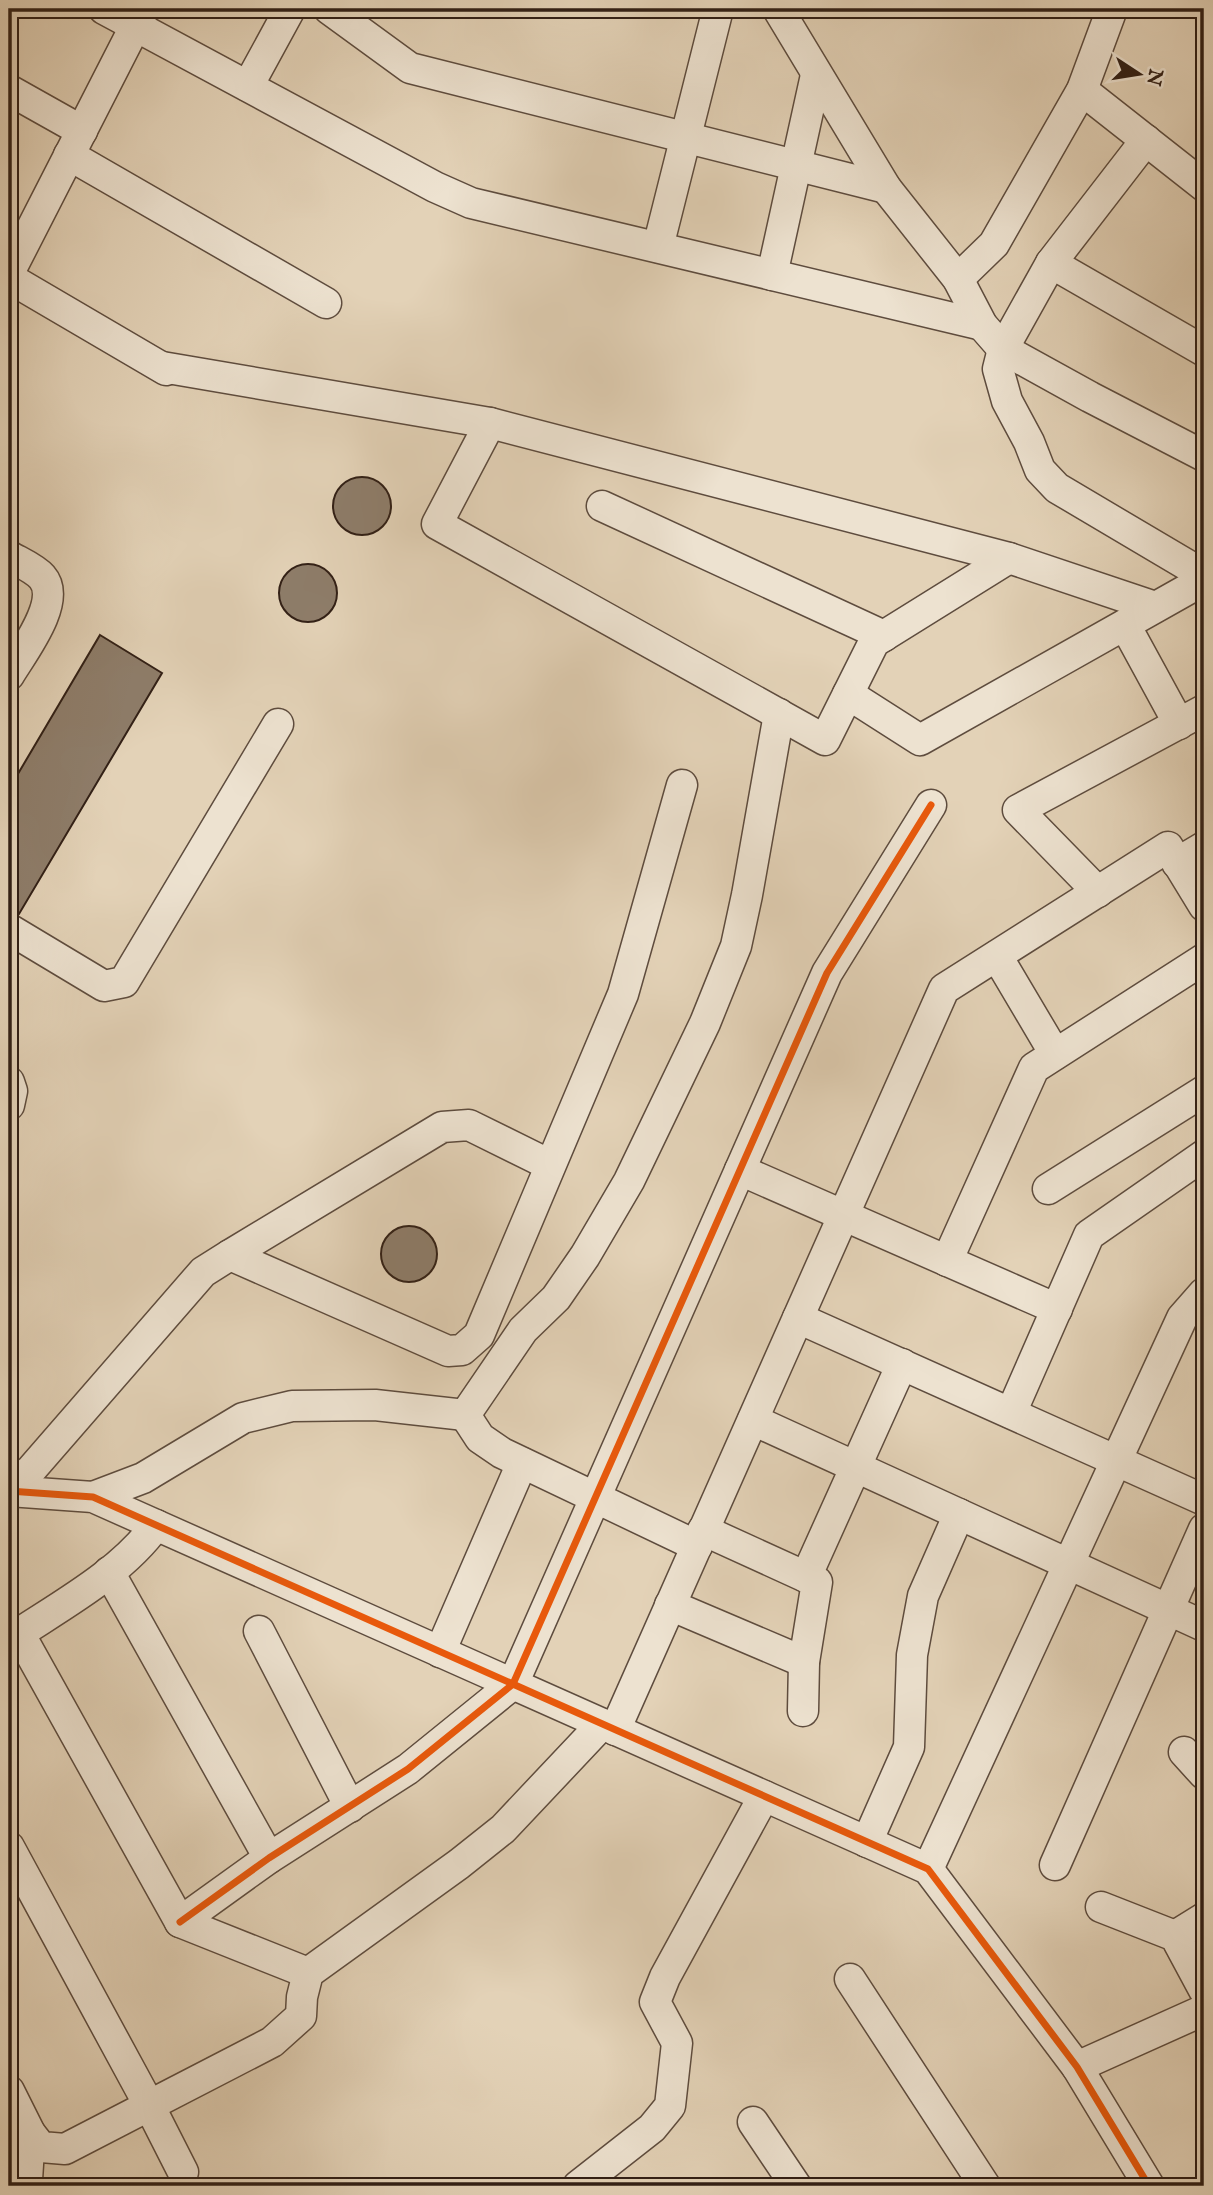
<svg xmlns="http://www.w3.org/2000/svg" width="1213" height="2195" font-family="'IM FELL English',serif">
  <rect width="100%" height="100%" fill="#e3d2b7"/>
  <filter id="stains"><feTurbulence type="fractalNoise" baseFrequency=".00286" numOctaves="4"/><feColorMatrix values="0 0 0 0 .2 0 0 0 0 .09 0 0 0 0 .02 0 0 0 .5 -.17"/></filter>
  <radialGradient id="worn" r=".72"><stop offset=".6" stop-color="#630" stop-opacity="0"/><stop offset="1" stop-color="#630" stop-opacity=".3"/></radialGradient>
  <g fill="#8e7d6a" stroke="#322016" stroke-width="2">
    <circle cx="362" cy="506" r="29"/>
    <circle cx="308" cy="593" r="29"/>
    <path d="M100,635L162,673L19,914L9,912V789Z"/>
    <circle cx="409" cy="1254" r="28"/>
  </g>
  <g fill="none" stroke-linecap="round" stroke-linejoin="round">
    <defs>
      <g id="minor">
        <path d="M104,9L435,187L471,203L982,325"/>
        <path d="M329,9L410,68L886,188"/>
        <path d="M778,9L886,188L958,279L982,325L1003,349L1090,397L1204,456"/>
        <path d="M248,86L290,9"/>
        <path d="M9,90L82,131"/>
        <path d="M1082,90L1204,186"/>
        <path d="M1146,140L1051,263L1003,349L998,369L1007,401L1029,442L1040,470L1057,488L1204,575"/>
        <path d="M69,155L326,303"/>
        <path d="M658,247L718,9"/>
        <path d="M1051,263L1204,351"/>
        <path d="M9,273L144,9"/>
        <path d="M772,275L816,75"/>
        <path d="M9,278L166,370"/>
        <path d="M958,279L994,244L1082,90L1112,9"/>
        <path d="M162,367L490,423L1009,558L1155,607"/>
        <path d="M490,423L437,524L825,740L874,642L1009,558"/>
        <path d="M602,506L884,636"/>
        <path d="M9,556C19,562 34,568 42,577C63,601 22,653 9,675"/>
        <path d="M1125,625L1179,724"/>
        <path d="M848,694L920,740L1204,580"/>
        <path d="M1177,863L1204,847"/>
        <path d="M1098,892L1018,810L1204,710"/>
        <path d="M9,929L104,986L124,982L278,724"/>
        <path d="M997,956L1055,1054"/>
        <path d="M9,1082L12,1091L9,1105"/>
        <path d="M740,1170L1057,1309"/>
        <path d="M1048,1189L1204,1091"/>
        <path d="M230,1255L442,1127L469,1125L550,1165"/>
        <path d="M947,1261L1034,1068L1204,959"/>
        <path d="M798,1318L1204,1500"/>
        <path d="M1011,1413L1089,1235L1204,1155"/>
        <path d="M465,1415L523,1330L556,1298L585,1256L629,1181L705,1023L736,946L747,895L779,714"/>
        <path d="M465,1415L480,1438L502,1453L697,1546"/>
        <path d="M753,1420L1204,1626"/>
        <path d="M9,1485L30,1471L203,1272L230,1255L448,1351L462,1350L479,1335L623,994L682,785"/>
        <path d="M9,1491L93,1497L928,1869L1077,2067L1149,2186"/>
        <path d="M93,1497L143,1478L243,1418L292,1406L375,1405L465,1415"/>
        <path d="M703,1530L817,1582L804,1662L803,1711"/>
        <path d="M109,1572L269,1858"/>
        <path d="M806,1577L902,1364"/>
        <path d="M670,1605L804,1662"/>
        <path d="M259,1631L350,1807"/>
        <path d="M19,1633L180,1922L308,1973"/>
        <path d="M9,1640C58,1607 121,1574 156,1525"/>
        <path d="M440,1652L522,1463"/>
        <path d="M615,1730L944,989L1168,847L1204,906"/>
        <path d="M1184,1752L1204,1774"/>
        <path d="M867,1842L909,1747L912,1655L923,1596L959,1514"/>
        <path d="M9,1847L149,2105L183,2172"/>
        <path d="M1055,1865L1204,1529"/>
        <path d="M928,1869L1182,1318L1204,1293"/>
        <path d="M1101,1907L1175,1936L1204,1990"/>
        <path d="M180,1922L269,1858L408,1769L513,1684L827,973L931,805"/>
        <path d="M1175,1936L1204,1918"/>
        <path d="M850,1979L985,2186"/>
        <path d="M1077,2067L1204,2010"/>
        <path d="M9,2091L30,2133L41,2147L65,2149L272,2042L301,2016L302,1997L308,1973L459,1864L503,1829L602,1724"/>
        <path d="M753,2122L796,2186"/>
        <path d="M29,2186L27,2180L30,2133"/>
        <path d="M578,2186L652,2128L670,2106L677,2043L655,2002L665,1977L764,1796"/>
      </g>
    </defs>
    <use href="#minor" stroke="#5e4c3e" stroke-width="33"/>
    <use href="#minor" stroke="#ede2d0" stroke-width="30"/>
    <defs>
      <g id="cycleway">
        <path d="M9,1491L93,1497L928,1869L1077,2067L1149,2186"/>
        <path d="M180,1922L269,1858L408,1769L513,1684L827,973L931,805"/>
      </g>
    </defs>
    <use href="#cycleway" stroke="#ede2d0" stroke-width="11"/>
    <use href="#cycleway" stroke="#e8590c" stroke-width="7"/>
  </g>
  <rect width="1213" height="2195" fill="none" stroke="#e3d2b7" stroke-width="35"/>
  <rect x="10" y="10" width="1192" height="2174" fill="none" stroke="#322016" stroke-width="3.5"/>
  <rect x="18" y="18" width="1178" height="2160" fill="none" stroke="#322016" stroke-width="2"/>
  <g transform="translate(1139 74) rotate(102)" stroke="#ede2d0" stroke-width="5" paint-order="stroke">
  <path d="M0-5L12 26L0 18L-12 26Z" fill="#322016"/>
  <text y="-10" font-size="19" font-weight="bold" text-anchor="middle" fill="#322016">N</text>
  </g>
  <rect width="100%" height="100%" filter="url(#stains)"/>
  <rect width="100%" height="100%" fill="url(#worn)"/>
</svg>
